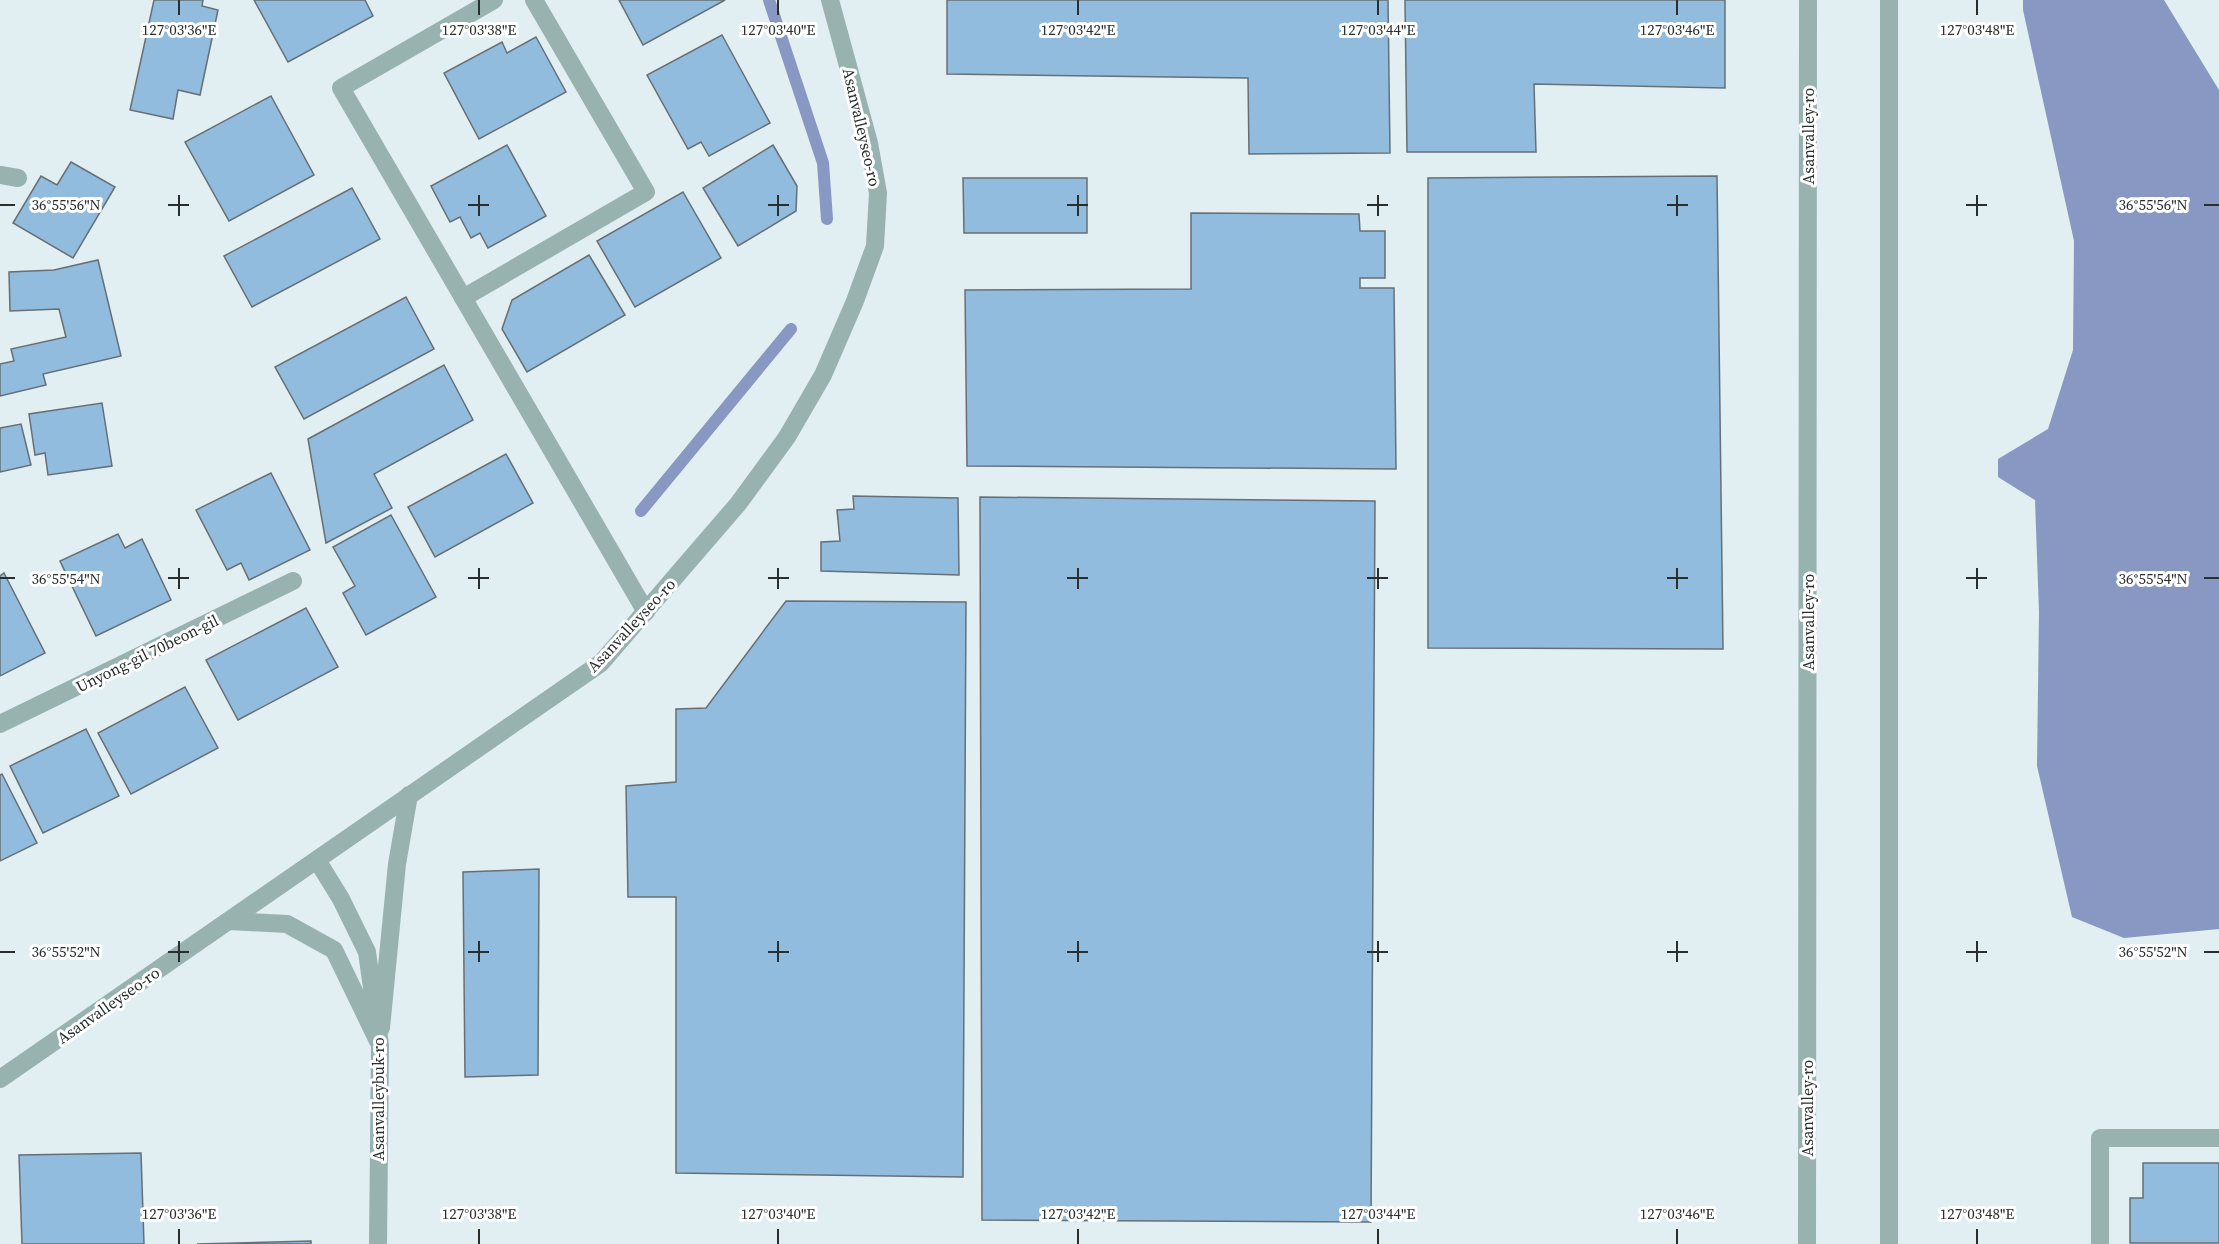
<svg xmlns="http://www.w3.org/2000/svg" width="2219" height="1244" font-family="'Source Serif 4',serif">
  <rect width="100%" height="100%" fill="#e1eef2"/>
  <path fill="#8998c3" d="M2023,0H2164L2219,90V929L2124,938L2072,917L2037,766L2039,612L2035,500L1998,477V459L2048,429L2073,350L2074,241L2023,10Z"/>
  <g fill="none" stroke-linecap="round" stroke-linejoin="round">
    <g stroke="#8998c3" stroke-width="12">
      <path d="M769,0L823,163L827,219"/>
      <path d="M641,511L791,329"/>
    </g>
  </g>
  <g fill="#91bcdd" stroke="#676f76" stroke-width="1.5">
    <path d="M154,0H203L202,6L218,10L200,95L178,90L173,119L130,110Z"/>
    <path d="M254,0H365L373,16L288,62Z"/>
    <path d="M619,0H725L643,45Z"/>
    <path d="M947,0H1388L1390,153L1249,154L1248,78L947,74Z"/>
    <path d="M1405,0H1725V88L1534,84L1536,152H1407Z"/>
    <path d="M722,35L770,123L709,156L701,142L688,149L647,75Z"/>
    <path d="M536,37L566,92L479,139L444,73L502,42L507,53Z"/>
    <path d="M271,96L314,175L229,221L185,142Z"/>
    <path d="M507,145L546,216L488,248L480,233L471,238L460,217L450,222L431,186Z"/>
    <path d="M773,145L797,186L796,211L738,246L703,188Z"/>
    <path d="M71,162L115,187L73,258L13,223L41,176L57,185Z"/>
    <path d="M1717,176L1723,649L1428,648V178Z"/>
    <path d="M963,178H1087V233H964Z"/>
    <path d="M352,188L380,239L252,307L224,256Z"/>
    <path d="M683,192L721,258L635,307L597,241Z"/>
    <path d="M1191,213L1359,214L1360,231H1385V278H1360V288H1394L1396,469L967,466L965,290L1191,289Z"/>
    <path d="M589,255L625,315L527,372L502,329L512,300Z"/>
    <path d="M98,260L121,356L43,374L46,385L0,396V364L14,361L11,349L66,337L59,309L10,311L9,272L54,270Z"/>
    <path d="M406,297L434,349L304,419L275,367Z"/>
    <path d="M444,365L473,420L374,474L392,508L326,543L308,439Z"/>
    <path d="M102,403L112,466L48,475L45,453L35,455L29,414Z"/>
    <path d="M21,424L31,465L0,472V428Z"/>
    <path d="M506,454L533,503L435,557L408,507Z"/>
    <path d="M271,473L310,550L249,580L241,563L227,570L196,510Z"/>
    <path d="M853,496L958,498L959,575L821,571V542L840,541L837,510L854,509Z"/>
    <path d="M980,497L1375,501L1371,1222L982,1220Z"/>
    <path d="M391,515L436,597L366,635L343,593L355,586L333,547Z"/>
    <path d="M118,534L125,548L142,539L171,600L96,636L60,561Z"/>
    <path d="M4,573L45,653L0,676V576Z"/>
    <path d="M786,601L966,602L963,1177L676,1173V897H628L626,786L676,782V709L706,708Z"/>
    <path d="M306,608L338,667L238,720L206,660Z"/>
    <path d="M185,687L218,748L131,794L98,733Z"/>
    <path d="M86,729L119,796L43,833L10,766Z"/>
    <path d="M2,774L37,843L0,861V775Z"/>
    <path d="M539,869L538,1075L465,1077L463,872Z"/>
    <path d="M141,1153L144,1244H22L19,1155Z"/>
    <path d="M2143,1163H2219V1243H2130V1198H2143Z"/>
    <path d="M311,1241V1244H197Z"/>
  </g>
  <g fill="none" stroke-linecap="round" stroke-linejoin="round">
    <path stroke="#97b2af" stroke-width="18" d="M2100,1244V1138H2219"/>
    <g stroke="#97b2af" stroke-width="18">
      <path d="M494,0L341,88L646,612"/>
      <path d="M0,175L18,178"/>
      <path d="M463,298L646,192L534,0"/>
      <path d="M0,724L293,581"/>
      <path d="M229,921L287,924L334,950L378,1041"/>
      <path d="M381,1028L397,864L409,795"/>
      <path d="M0,1079L601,663L738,504L787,437L823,375L855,301L875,246L878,193L869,143L830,0"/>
    </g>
    <g stroke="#97b2af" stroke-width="18">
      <path d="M1889,0V1244"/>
      <path d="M317,860L341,899L367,952L380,1045L378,1244"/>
      <path d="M1807,1244L1808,0"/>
    </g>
  </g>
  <path fill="none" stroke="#292e2f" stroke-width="2" d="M179,0V15M479,0V15M778,0V15M1078,0V15M1378,0V15M1677,0V15M1977,0V15M179,195V216M479,195V216M778,195V216M1078,195V216M1378,195V216M1677,195V216M1977,195V216M0,205H15M168,205H189M468,205H489M768,205H789M1067,205H1088M1367,205H1388M1667,205H1688M1966,205H1987M2204,205H2219M179,568V589M479,568V589M778,568V589M1078,568V589M1378,568V589M1677,568V589M1977,568V589M0,578H15M168,578H189M468,578H489M768,578H789M1067,578H1088M1367,578H1388M1667,578H1688M1966,578H1987M2204,578H2219M179,941V962M479,941V962M778,941V962M1078,941V962M1378,941V962M1677,941V962M1977,941V962M0,952H15M168,952H189M468,952H489M768,952H789M1067,952H1088M1367,952H1388M1667,952H1688M1966,952H1987M2204,952H2219M179,1229V1244M479,1229V1244M778,1229V1244M1078,1229V1244M1378,1229V1244M1677,1229V1244M1977,1229V1244"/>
  <g text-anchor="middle" stroke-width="6" stroke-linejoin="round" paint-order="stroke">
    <g font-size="16" fill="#292e2f" stroke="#fff">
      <text transform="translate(862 127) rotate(77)" y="6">Asanvalleyseo-ro</text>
      <text transform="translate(1808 136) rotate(-90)" y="6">Asanvalley-ro</text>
      <text transform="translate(1808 622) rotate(-90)" y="6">Asanvalley-ro</text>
      <text transform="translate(631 625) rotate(-47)" y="6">Asanvalleyseo-ro</text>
      <text transform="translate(147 653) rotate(-26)" y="6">Unyong-gil 70beon-gil</text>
      <text transform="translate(108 1005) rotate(-35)" y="6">Asanvalleyseo-ro</text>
      <text transform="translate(378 1099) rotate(-90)" y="6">Asanvalleybuk-ro</text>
      <text transform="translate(1807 1108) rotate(-90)" y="6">Asanvalley-ro</text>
    </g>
  </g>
  <g font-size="15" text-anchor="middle" fill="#292e2f" stroke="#fff" stroke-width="6" stroke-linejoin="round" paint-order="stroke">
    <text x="179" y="35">127°03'36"E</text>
    <text x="479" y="35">127°03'38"E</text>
    <text x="778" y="35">127°03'40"E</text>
    <text x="1078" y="35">127°03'42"E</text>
    <text x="1378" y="35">127°03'44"E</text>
    <text x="1677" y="35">127°03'46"E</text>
    <text x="1977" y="35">127°03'48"E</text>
    <text x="66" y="210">36°55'56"N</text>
    <text x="2153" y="210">36°55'56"N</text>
    <text x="66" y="584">36°55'54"N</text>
    <text x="2153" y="584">36°55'54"N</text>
    <text x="66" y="957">36°55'52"N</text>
    <text x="2153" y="957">36°55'52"N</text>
    <text x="179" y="1219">127°03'36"E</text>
    <text x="479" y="1219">127°03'38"E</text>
    <text x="778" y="1219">127°03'40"E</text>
    <text x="1078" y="1219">127°03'42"E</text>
    <text x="1378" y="1219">127°03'44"E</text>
    <text x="1677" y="1219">127°03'46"E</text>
    <text x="1977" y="1219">127°03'48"E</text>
  </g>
</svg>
